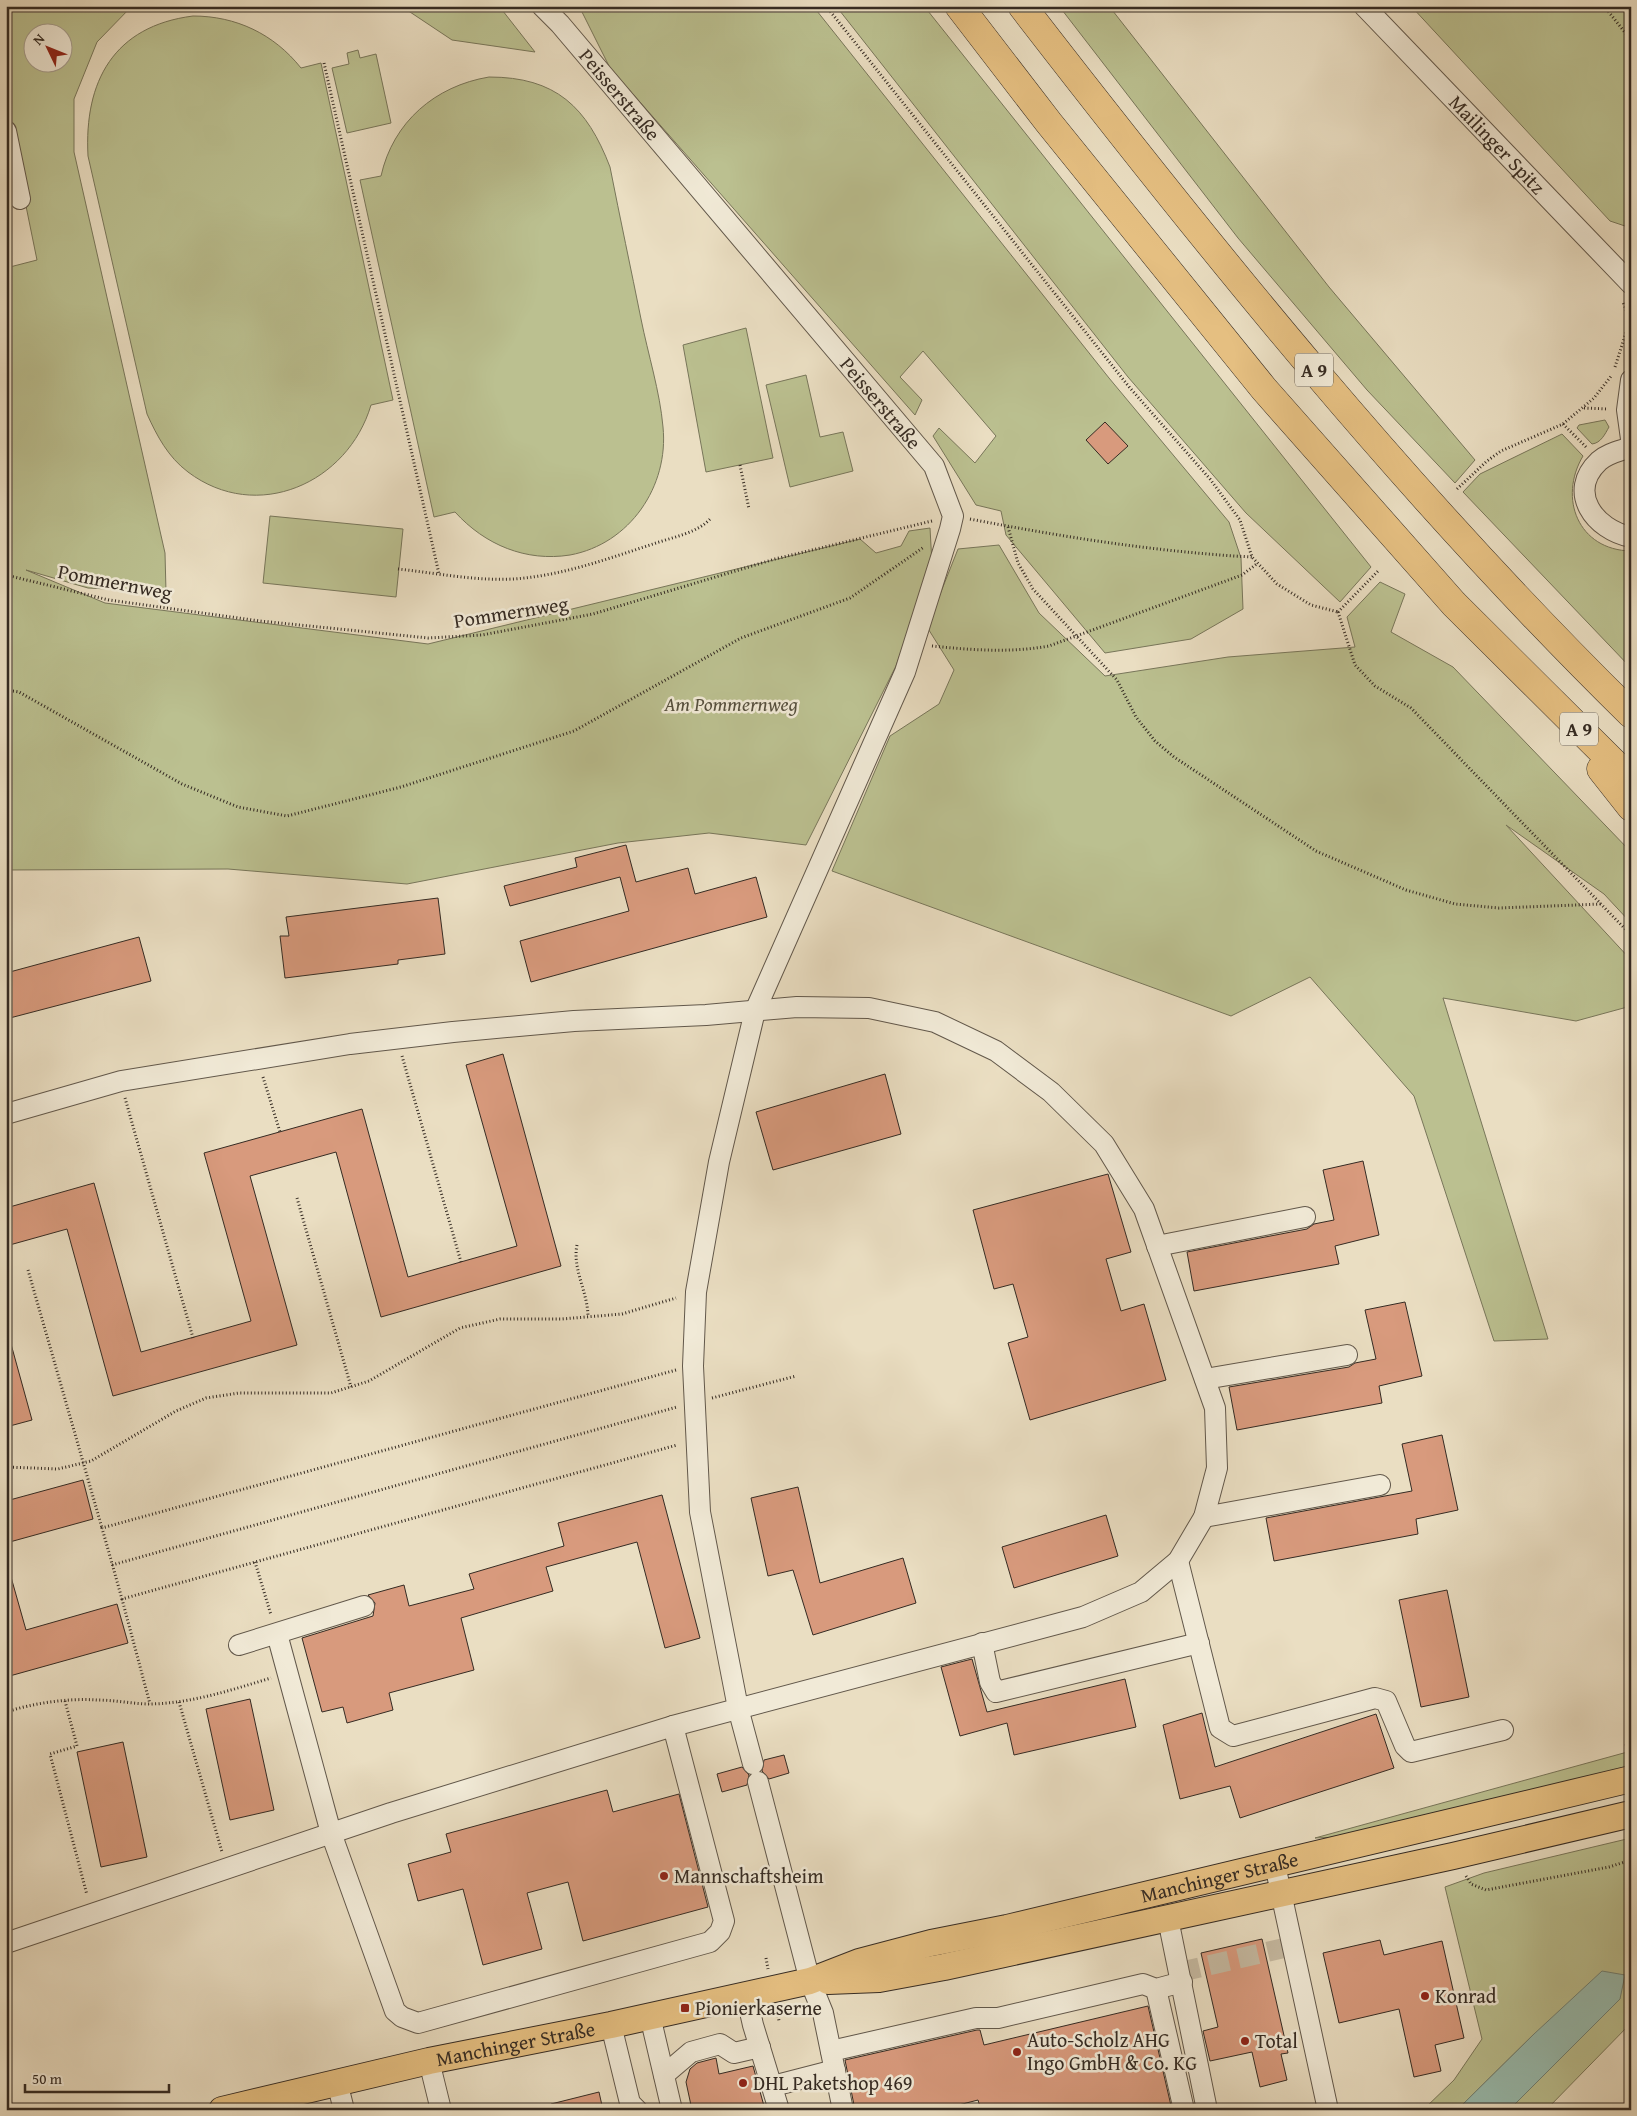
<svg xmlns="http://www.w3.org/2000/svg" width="1637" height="2116" font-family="'Gentium Book Plus',serif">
  <rect width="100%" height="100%" fill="#eadec2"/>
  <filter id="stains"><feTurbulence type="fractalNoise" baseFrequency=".004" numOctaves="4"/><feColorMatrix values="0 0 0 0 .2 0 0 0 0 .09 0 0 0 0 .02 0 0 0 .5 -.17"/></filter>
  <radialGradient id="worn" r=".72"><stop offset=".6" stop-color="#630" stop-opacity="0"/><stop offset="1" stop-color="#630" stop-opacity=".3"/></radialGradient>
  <g fill="#bbc090" stroke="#78765a" fill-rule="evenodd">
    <path d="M6,6H132L97,42L74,99V152L165,553L166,592L88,588L26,570L105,603L428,644L860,539L876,553L901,546L909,531L930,528L932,564L896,666L806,845L709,833L618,843L407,884L228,869L6,870V268L37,260L6,108ZM32,32H62V62H32Z"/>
    <path d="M401,6H499L535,52L452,40Z"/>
    <path d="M579,6H813L1109,378L1229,522L1241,558L1243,609L1191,639L1105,653L1006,535L1001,511L976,505L933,436L939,428L975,463L996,436L923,351L900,377L922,400L915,415L610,68Z"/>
    <path d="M836,6H924L1371,567L1340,602L1246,513L1128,377Z"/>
    <path d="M1059,6H1109L1329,287L1475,460L1455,483L1367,390L1238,238Z"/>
    <path d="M1411,6H1631V228L1610,221Z"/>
    <path d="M193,16C236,16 274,34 301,68L321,63L393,400L371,405C348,483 257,524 188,472C168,457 157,436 147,414L88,156C84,81 114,26 193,16Z"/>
    <path d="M358,50L360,58L376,54L391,123L347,133L332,68L349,64L347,53Z"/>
    <path d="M489,77C556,77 587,107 610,167C620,218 631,269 641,319C648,354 660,392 663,427C669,486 630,544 570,555C526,562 485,545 455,512L434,517L360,180L381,176C393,122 435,86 489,77Z"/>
    <path d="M746,328L773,458L706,472L683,345Z"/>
    <path d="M806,375L820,437L843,432L853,471L790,487L766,385Z"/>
    <path d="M1605,420L1609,427C1605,434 1601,443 1592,444L1577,428L1579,425Z"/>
    <path d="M1562,434L1583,456C1558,498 1578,550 1631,551V668L1463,492L1480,474Z"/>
    <path d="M270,516L403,529L396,597L263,583Z"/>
    <path d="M999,545L1039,613L1105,676L1228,657L1355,647L1347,617L1380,582L1405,594L1391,632L1453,667L1631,852V923L1604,894L1506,825L1631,960V1006L1576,1021L1443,998L1548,1339L1494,1341L1414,1096L1310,977L1231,1016L832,871L890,736L939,704L954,670L927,627L958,549Z"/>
    <path d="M1631,1751V1768L1366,1836L1315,1838Z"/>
    <path d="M1631,1838V2023L1546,2110H1509L1565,2054L1534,2034L1457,2110H1423L1454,2080L1482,2039L1445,1887L1484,1873Z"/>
  </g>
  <path fill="#98bcaf" stroke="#708277" d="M1602,1971L1625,1975L1620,1999L1509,2110H1457L1534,2034Z"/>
  <g fill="#d89a7d" stroke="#352b23">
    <path d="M1105,422L1128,446L1108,464L1086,440Z"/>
    <path d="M626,845L636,882L688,868L695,894L756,877L767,917L531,982L520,941L629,911L620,877L510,906L504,886L577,867L575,858Z"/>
    <path d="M438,898L445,954L398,960V964L285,978L280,936H289L286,917Z"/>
    <path d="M139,937L151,981L6,1019V973Z"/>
    <path d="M503,1054L561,1266L381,1317L336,1152L250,1176L297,1345L113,1396L67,1229L6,1246V1208L94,1183L141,1352L251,1321L204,1153L362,1109L408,1277L517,1246L466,1065Z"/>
    <path d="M885,1074L901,1134L773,1170L756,1112Z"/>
    <path d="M1363,1161L1379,1235L1335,1246L1339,1264L1194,1291L1187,1252L1307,1229L1314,1224L1334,1220L1323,1170Z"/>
    <path d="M1108,1174L1131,1252L1106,1259L1121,1311L1144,1304L1166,1380L1030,1420L1008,1343L1028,1337L1013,1284L994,1289L973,1210Z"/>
    <path d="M1405,1302L1422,1376L1379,1386L1382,1403L1237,1430L1229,1387L1349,1367L1355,1363L1376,1359L1365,1310Z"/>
    <path d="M11,1344L32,1420L6,1427V1345Z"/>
    <path d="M1442,1435L1458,1510L1416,1519L1418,1534L1274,1561L1266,1518L1412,1491L1402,1444Z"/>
    <path d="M83,1480L93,1519L6,1543V1501Z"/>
    <path d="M798,1487L820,1583L903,1558L916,1603L813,1635L793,1570L768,1576L751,1498Z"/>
    <path d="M662,1495L700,1638L665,1648L637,1542L546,1567L553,1591L461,1618L474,1670L389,1693L393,1710L347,1723L343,1707L322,1712L302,1638L373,1616L375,1603L368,1595L404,1585L409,1606L474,1589L469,1574L564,1546L558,1523Z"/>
    <path d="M1106,1515L1118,1556L1014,1588L1002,1547Z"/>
    <path d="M6,1577H11L26,1630L117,1604L128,1643L6,1677Z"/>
    <path d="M1447,1590L1469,1697L1421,1707L1399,1600Z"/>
    <path d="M972,1659L987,1712L1125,1679L1136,1727L1014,1755L1007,1723L960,1736L941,1667Z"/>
    <path d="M250,1699L274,1810L230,1820L206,1709Z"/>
    <path d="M1202,1713L1215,1767L1376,1714L1394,1768L1240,1818L1230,1786L1180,1799L1163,1725Z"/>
    <path d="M123,1742L147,1857L101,1867L77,1752Z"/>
    <path d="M784,1755L789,1773L769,1779L762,1771L764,1760Z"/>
    <path d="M742,1767L749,1775L747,1785L722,1792L717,1774Z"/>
    <path d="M607,1790L613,1812L679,1794L708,1907L583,1941L568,1882L527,1893L542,1949L483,1965L463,1889L418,1901L408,1864L451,1852L446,1834Z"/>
    <path d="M1262,1939L1288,2053L1281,2054L1287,2080L1260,2087L1252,2052L1210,2061L1203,2031L1218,2027L1201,1953Z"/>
    <path d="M1380,1940L1384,1955L1442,1941L1464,2038L1435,2045L1441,2071L1414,2077L1399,2009L1339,2023L1323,1953Z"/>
    <path d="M1148,2006L1172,2110H981L978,2100L939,2110H855L845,2060L977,2030H980L984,2045Z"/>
    <path d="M716,2058L719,2074L753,2066L764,2106L736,2110L735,2105L714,2110H692L686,2082L690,2069L697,2063Z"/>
    <path d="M599,2092L603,2110H552L551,2104Z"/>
  </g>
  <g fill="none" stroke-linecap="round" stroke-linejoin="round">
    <path stroke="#c6baa2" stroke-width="20" stroke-dasharray="20 10" stroke-linecap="butt" d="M1180,1972L1293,1946"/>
    <defs>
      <g id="minor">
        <path id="s1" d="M542,6L560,24L934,466L953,516L950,529L905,672L755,1011L719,1162L696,1292L693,1366L700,1512L738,1708L753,1764"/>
        <path id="s2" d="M1364,6L1631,284"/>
        <path d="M6,131L20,199"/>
        <path d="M1631,380L1627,410L1631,439"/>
        <path d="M1631,447C1620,451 1608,453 1599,461C1566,492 1595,530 1631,537"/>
        <path d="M6,1114L121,1081L350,1044L453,1032L574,1021L706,1015L797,1007L869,1008L935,1022L996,1051L1051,1092L1104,1144L1144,1209L1215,1408L1217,1468L1204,1517L1178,1561L1141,1592L1083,1617L673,1726L391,1813L6,1943"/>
        <path d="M1157,1246L1305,1217"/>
        <path d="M1205,1379L1347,1355"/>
        <path d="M1204,1517L1380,1485"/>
        <path d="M1178,1561L1220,1728L1233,1736L1375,1698L1386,1701L1405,1746L1411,1752L1503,1730"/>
        <path d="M277,1634L331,1833L395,2011L402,2017L418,2023L710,1942L720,1932L724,1921L673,1726"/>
        <path d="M982,1643L990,1682L996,1692L1199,1643"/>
        <path d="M239,1645L364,1606"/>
        <path d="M758,1782L810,1981L823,2013L843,2110"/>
        <path d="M1275,1865L1328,2110"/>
        <path d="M1168,1919L1207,2110"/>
        <path d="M1156,1989L1184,2110"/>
        <path d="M746,1994L753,2025L779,2110"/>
        <path d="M650,2016L672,2110"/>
        <path d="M611,2025L630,2103L637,2110"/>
        <path d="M831,2051L976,2018H998L1143,1984L1156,1989L1182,1982"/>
        <path d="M429,2061L441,2110"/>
        <path d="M664,2075L691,2052L720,2044L734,2053L760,2047"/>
        <path d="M337,2082L344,2110"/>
        <path d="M773,2086L835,2070"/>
      </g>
      <g id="major">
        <path d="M828,1981L879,1979L944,1967L1453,1856L1631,1814"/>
        <path id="s3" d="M222,2110L429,2061L611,2025L810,1981L859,1962L931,1943L1007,1928L1631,1779"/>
      </g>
      <g id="highway">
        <path d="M959,6L1049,123L1264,389L1454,604L1631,780"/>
        <path d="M1022,6C1212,252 1409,496 1631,714"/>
        <path d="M1601,769L1631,807"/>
      </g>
    </defs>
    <use href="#minor" stroke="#62584b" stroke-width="22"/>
    <use href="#major" stroke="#352b23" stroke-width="28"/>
    <use href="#highway" stroke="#352b23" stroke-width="29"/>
    <g stroke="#352b23" stroke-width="3" stroke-dasharray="1 2.5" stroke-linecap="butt">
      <path d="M826,6L1130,388L1210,479L1240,520L1252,557L1277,584L1311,605L1338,612"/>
      <path d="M1604,6L1631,40"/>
      <path d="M324,63L439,574"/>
      <path d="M1615,367L1630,320L1623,302"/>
      <path d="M1584,408L1608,409"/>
      <path d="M1563,424L1586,447"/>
      <path d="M740,465L749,509"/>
      <path d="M1457,489L1487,461L1501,451L1563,424L1594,398L1612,375"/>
      <path d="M970,519C1063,537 1157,552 1252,557"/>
      <path d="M1008,527L1018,563L1033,589L1117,680L1136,717L1155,741L1174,757L1316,851L1406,890L1455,904L1499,908L1602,904"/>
      <path d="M398,569C436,573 475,581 513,579C561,576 607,559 653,544C673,537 698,533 711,518"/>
      <path d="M6,575L109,600L260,621L428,638L482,635L593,614L775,559L932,521"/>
      <path d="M1338,612L1355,665L1375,686L1411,708L1631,935"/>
      <path d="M1338,612L1379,570"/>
      <path d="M932,646C971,650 1010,653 1049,646L1242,575L1258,563"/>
      <path d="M6,690L19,692L182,784L238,807L287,816L401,787L574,731L741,638L850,598L924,547"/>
      <path d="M402,1056L461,1262"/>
      <path d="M263,1077L280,1132"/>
      <path d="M125,1098L193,1338"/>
      <path d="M297,1198L351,1387"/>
      <path d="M577,1245C572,1269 588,1292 588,1317"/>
      <path d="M28,1270L102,1528"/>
      <path d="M676,1370L102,1528L122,1599L677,1445"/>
      <path d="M712,1398L796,1376"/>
      <path d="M6,1467L58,1469L91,1461L176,1411L206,1398L239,1393H331L369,1381L460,1328L500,1319H562L622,1314L676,1298"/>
      <path d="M255,1562L271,1615"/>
      <path d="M112,1565L677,1407"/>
      <path d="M122,1599L150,1704"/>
      <path d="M65,1701L77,1746L50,1754L87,1895"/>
      <path d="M179,1702L222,1852"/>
      <path d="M6,1712C34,1703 68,1698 97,1700C115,1700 133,1704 151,1704C193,1703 231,1690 271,1678"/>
      <path d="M1625,1746L1631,1744"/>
      <path d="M1466,1876L1471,1884L1486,1890L1609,1867L1631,1860"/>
      <path d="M766,1958L768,1969"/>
      <path d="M777,2009L779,2021"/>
    </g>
    <use href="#minor" stroke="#f1ead7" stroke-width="20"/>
    <use href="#major" stroke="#e5bf81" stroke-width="26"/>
    <use href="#highway" stroke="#e5bf81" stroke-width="28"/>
  </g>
  <g fill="#8f2418" stroke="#f1ead7" stroke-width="2">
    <circle cx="664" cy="1876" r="5"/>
    <circle cx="1425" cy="1996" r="5"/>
    <rect x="680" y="2003" width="10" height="10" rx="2.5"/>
    <circle cx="1245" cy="2041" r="5"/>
    <circle cx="1017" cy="2052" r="5"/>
    <circle cx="743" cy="2083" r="5"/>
  </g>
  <g text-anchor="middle" stroke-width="5" stroke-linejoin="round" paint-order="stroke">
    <g fill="#f1ead7" stroke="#6d6459" stroke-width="1">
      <rect x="1295" y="353.5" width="38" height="33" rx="4"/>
      <rect x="1560" y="712.5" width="38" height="33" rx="4"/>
    </g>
    <g font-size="19" font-weight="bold" fill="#352b23">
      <text x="1314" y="377">A 9</text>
      <text x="1579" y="736">A 9</text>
    </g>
    <g font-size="20" fill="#352b23" stroke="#f1ead7">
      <text dy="7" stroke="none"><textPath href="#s1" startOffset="118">Peisserstraße</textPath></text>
      <text dy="7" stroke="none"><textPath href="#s2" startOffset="192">Mailinger Spitz</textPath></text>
      <text dy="7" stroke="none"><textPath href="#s1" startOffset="522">Peisserstraße</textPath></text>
      <text transform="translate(115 582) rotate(11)" y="7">Pommernweg</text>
      <text transform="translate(511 612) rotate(-9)" y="7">Pommernweg</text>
      <text dy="7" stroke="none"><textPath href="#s3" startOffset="1025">Manchinger Straße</textPath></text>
      <text dy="7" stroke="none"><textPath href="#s3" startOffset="301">Manchinger Straße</textPath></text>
    </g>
    <g font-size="20" font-style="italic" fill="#56503e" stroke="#f1ead7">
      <text x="731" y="711">Am Pommernweg</text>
    </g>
    <g font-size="20" fill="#352b23" stroke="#f1ead7" text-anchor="start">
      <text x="674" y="1883">Mannschaftsheim</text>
      <text x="1435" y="2003">Konrad</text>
      <text x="695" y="2015">Pionierkaserne</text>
      <text x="1027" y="2047">Auto-Scholz AHG<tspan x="1027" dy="23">Ingo GmbH &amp; Co. KG</tspan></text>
      <text x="1255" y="2048">Total</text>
      <text x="753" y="2090">DHL Paketshop 469</text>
    </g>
  </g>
  <rect width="1637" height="2116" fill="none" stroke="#eadec2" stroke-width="25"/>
  <rect x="8" y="8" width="1622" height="2101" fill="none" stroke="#352b23" stroke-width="2.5"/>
  <rect x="12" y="12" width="1612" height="2091" fill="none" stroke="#352b23"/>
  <g transform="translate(48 48) rotate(313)"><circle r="24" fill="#f1ead7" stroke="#a69e8f"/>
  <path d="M0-4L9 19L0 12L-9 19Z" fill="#8f2418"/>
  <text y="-8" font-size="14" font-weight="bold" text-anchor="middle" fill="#352b23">N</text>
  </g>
  <path d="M25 2084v8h144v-8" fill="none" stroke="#352b23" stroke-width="2.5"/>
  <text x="32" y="2084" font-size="15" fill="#352b23" stroke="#f1ead7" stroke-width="4" paint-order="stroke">50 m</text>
  <rect width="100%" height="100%" filter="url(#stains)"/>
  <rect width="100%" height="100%" fill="url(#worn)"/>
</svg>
